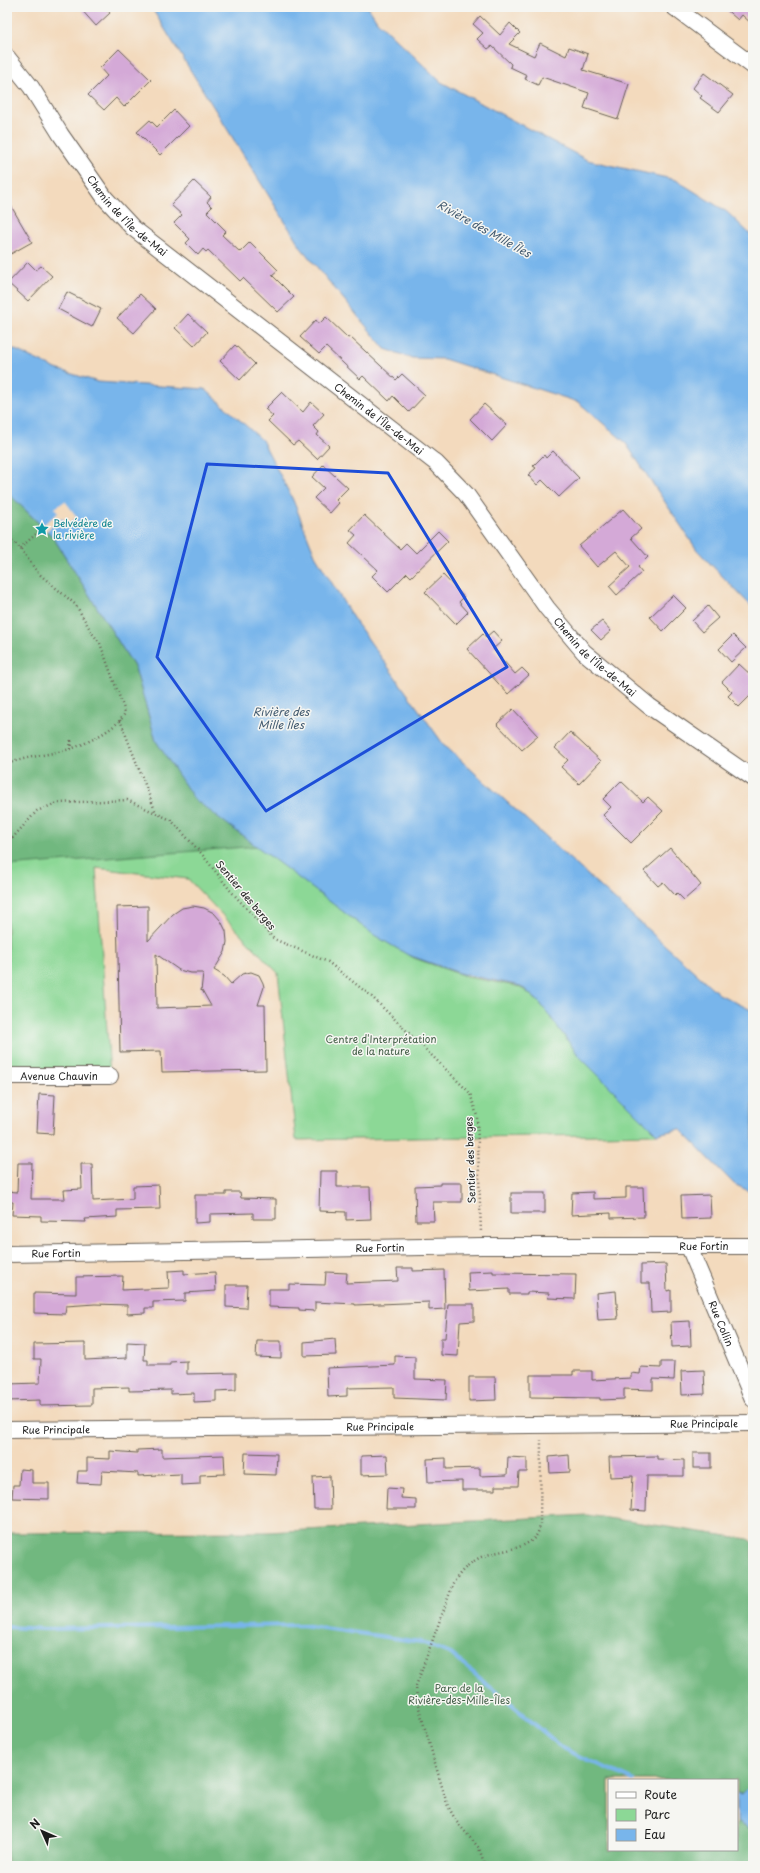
<svg xmlns="http://www.w3.org/2000/svg" width="760" height="1873" font-family="'Playpen Sans',sans-serif">
  <rect width="100%" height="100%" fill="#f6f6f2"/>
  <filter id="ink" filterUnits="userSpaceOnUse"><feTurbulence type="fractalNoise" baseFrequency=".025" numOctaves="2"/><feDisplacementMap in="SourceGraphic" scale="8" xChannelSelector="R" yChannelSelector="G"/><feConvolveMatrix kernelMatrix="1 2 1 2 8 2 1 2 1" color-interpolation-filters="sRGB"/></filter>
  <filter id="wash" filterUnits="userSpaceOnUse"><feTurbulence type="fractalNoise" baseFrequency=".012" numOctaves="4" result="noise"/><feDisplacementMap in="SourceGraphic" scale="16" xChannelSelector="R" yChannelSelector="G"/><feGaussianBlur stdDeviation="0.9" result="paint"/><feColorMatrix in="noise" values="0 0 0 0 0 0 0 0 0 0 0 0 0 0 0 0 0 1.4 0 .05"/><feComposite in="paint" operator="in"/></filter>
  <g filter="url(#wash)">
    <rect width="100%" height="100%" fill="#f3dabd"/>
    <path fill="#8cd896" stroke="#547a59" d="M7,492L135,668L156,741L231,827L377,935L414,958L468,977L521,987L540,1003L579,1056L657,1134L296,1140L278,973L188,879L96,868L110,1075H7Z"/>
    <g fill="#71b87f" stroke="#466a4e">
      <path d="M7,492L53,537L135,668L156,741L231,827L258,846L7,866Z"/>
      <path d="M587,1515L748,1539L753,1543V1783L742,1794L737,1793V1780H609V1850H737V1821L753,1830V1866H7V1533L268,1532Z"/>
    </g>
    <g fill="#78b5eb" stroke="#4a6884">
      <path d="M151,7H368L377,21L441,82L587,160L676,180L727,212L753,237V608L697,550L625,442L578,402L444,359L412,358L385,349L302,249Z"/>
      <path d="M7,346L56,369L98,382L205,389L262,440L293,500L315,555L353,618L444,745L719,994L753,1011V1193L734,1184L680,1129L657,1134L579,1056L540,1003L521,986L462,974L408,955L374,935L194,799L156,741L135,668L53,537L7,492Z"/>
      <path d="M753,1783V1830L737,1821V1793L742,1794Z"/>
    </g>
    <path fill="#f3dabd" d="M65,501L77,517L68,525L62,518L45,532L40,527L58,513L55,508Z"/>
    <g fill="none" stroke-linecap="round" stroke-linejoin="round">
      <path stroke="#78b5eb" stroke-width="4" d="M7,1627L44,1629L302,1625L421,1642L451,1654L564,1749L633,1780"/>
    </g>
    <g id="blocks">
      <g fill="#d4a9d7" fill-rule="evenodd">
        <path d="M79,7H105L110,13L96,26Z"/>
        <path d="M723,7H753V25L742,15L738,20Z"/>
        <path d="M480,16L500,35L510,23L520,33L509,44L534,56L540,43L566,56L569,47L588,54L583,70L629,84L618,119L584,108L589,93L542,77L538,85L525,79L527,75L510,67L511,64L492,46L488,49L477,39L483,33L473,24Z"/>
        <path d="M119,49L151,80L124,107L116,98L104,110L88,95L107,76L100,68Z"/>
        <path d="M704,73L733,95L719,112L700,98L702,96L693,88Z"/>
        <path d="M174,110L189,126L160,155L137,132L150,120L157,127Z"/>
        <path d="M194,181L211,197L207,202L212,207L207,212L226,231L222,235L240,252L250,242L278,270L272,275L294,297L278,312L243,278L240,281L208,250L206,252L203,249L198,255L186,243L190,239L174,223L182,215L171,205Z"/>
        <path d="M7,199L32,242L7,256Z"/>
        <path d="M28,262L36,270L41,266L52,276L28,301L8,283Z"/>
        <path d="M67,292L101,309L92,327L58,309Z"/>
        <path d="M140,294L156,309L134,333L117,318Z"/>
        <path d="M188,314L207,332L194,346L175,328Z"/>
        <path d="M326,317L348,338L350,337L396,380L402,374L425,395L409,412L393,396L389,401L363,376L360,379L326,347L319,354L300,337L316,320L319,324Z"/>
        <path d="M235,345L255,364L240,380L220,361Z"/>
        <path d="M282,392L303,412L311,402L324,414L313,426L319,432L317,435L329,446L317,459L298,441L293,445L268,421L273,416L265,409Z"/>
        <path d="M484,404L507,425L492,441L470,419Z"/>
        <path d="M553,451L579,478L559,497L542,480L537,485L528,475L536,468L533,466L544,455L546,458Z"/>
        <path d="M323,465L348,488L336,500L339,503L330,513L314,498L324,488L312,477Z"/>
        <path d="M623,509L641,529L631,538L648,557L638,567L642,572L617,595L609,586L630,567L616,551L597,567L579,546Z"/>
        <path d="M364,515L400,549L406,543L416,553L438,531L448,541L411,577L407,573L388,592L372,576L378,570L349,543L356,535L350,530Z"/>
        <path d="M443,575L464,597L459,602L468,612L456,624L425,592Z"/>
        <path d="M673,595L686,608L663,631L650,617Z"/>
        <path d="M708,606L718,618L702,632L692,621Z"/>
        <path d="M602,621L611,631L601,640L591,630Z"/>
        <path d="M493,631L502,641L493,649L515,674L522,668L529,675L508,694L467,649L483,634L486,637Z"/>
        <path d="M733,635L746,648L731,662L719,649Z"/>
        <path d="M739,664L753,677V693L739,707L728,696L732,692L722,682Z"/>
        <path d="M513,709L538,736L522,750L497,724Z"/>
        <path d="M570,732L601,761L579,784L561,767L568,760L555,748Z"/>
        <path d="M621,781L643,802L648,797L663,811L631,843L603,815L611,807L603,799Z"/>
        <path d="M670,848L701,885L684,900L677,893L675,895L663,882L658,886L644,871Z"/>
        <path d="M148,906V941L173,914L182,908L193,906L204,908L214,913L221,921L226,931L227,942L225,952L214,970L224,976L231,984L242,974L251,972L259,975L263,983L264,987L258,1005H265L266,1070L162,1072L161,1051L120,1052L117,907ZM156,954L179,970L190,973H203L201,991L202,990L211,1006L157,1008Z"/>
        <path d="M39,1094L55,1095L53,1134L37,1133Z"/>
        <path d="M18,1163H32L31,1199H65L64,1190L82,1189L81,1164H92L93,1201L133,1199V1186L159,1185L160,1209L117,1210V1217L85,1219L86,1222L41,1221V1216L12,1215L13,1202H7V1191L17,1192Z"/>
        <path d="M320,1171H337V1187H370L371,1219L346,1220V1212L319,1211Z"/>
        <path d="M440,1183H462V1202H433L434,1221H416L415,1186L440,1185Z"/>
        <path d="M626,1187H643L644,1217L611,1218V1213L571,1215L572,1193L593,1192V1199L626,1198Z"/>
        <path d="M226,1192H240L241,1198L276,1199V1219H253V1213L210,1214V1222L195,1223V1195H226Z"/>
        <rect x="511" y="1193" width="34" height="20"/>
        <path d="M710,1195L711,1218L682,1219L681,1196Z"/>
        <path d="M666,1264L667,1291L671,1290V1312L651,1313L650,1283H641V1265Z"/>
        <path d="M397,1268H413V1271L444,1270L445,1309L429,1310V1302L355,1305V1304L315,1302V1311L299,1310V1308L269,1307V1289H289V1284L325,1285L326,1272L347,1273L346,1283L398,1281Z"/>
        <path d="M184,1270V1274L215,1272L216,1291L185,1293V1301L153,1302V1308H145V1313L127,1314V1305L95,1304L66,1306L65,1314L34,1313V1293L76,1294V1277L123,1276L122,1290L169,1288L168,1271Z"/>
        <path d="M493,1271V1273L576,1274L575,1299L548,1298L549,1293L527,1292V1294H509V1289L469,1291L468,1272Z"/>
        <path d="M226,1285H247L246,1308L226,1307Z"/>
        <path d="M616,1291L618,1319L598,1320L596,1293Z"/>
        <path d="M448,1304H474V1321L460,1322L458,1356L441,1355V1338H445Z"/>
        <path d="M690,1321L691,1346L672,1347L671,1322Z"/>
        <path d="M335,1339L336,1355L304,1356V1342Z"/>
        <path d="M257,1341H281V1358L256,1357Z"/>
        <path d="M127,1342L145,1343L144,1360H148V1365H170V1362L187,1361V1374L236,1373V1390L216,1391V1401L194,1402V1393L171,1394V1390L129,1391V1387L92,1388V1405L40,1406V1400L7,1401V1384L40,1383L41,1359H34V1344L85,1343V1360L127,1358Z"/>
        <path d="M395,1356L415,1357V1379L447,1380L446,1400L394,1398V1387L347,1388V1396L328,1397L327,1368L395,1365Z"/>
        <path d="M661,1362H675L674,1380L653,1379V1390L624,1389V1399L600,1400V1398L530,1397V1375H573V1371H592V1380L631,1378V1373L640,1374L641,1367L661,1368Z"/>
        <path d="M704,1370L705,1394L682,1395L681,1371Z"/>
        <path d="M469,1377H495L496,1400L469,1401Z"/>
        <path d="M162,1449V1457L224,1455L225,1474L200,1475V1484L181,1485V1474L138,1476V1473L102,1471L101,1484L77,1483L78,1471H87V1458L110,1459V1451L137,1453V1450Z"/>
        <path d="M245,1453L277,1454L276,1475L244,1474Z"/>
        <rect x="693" y="1453" width="18" height="15"/>
        <path d="M387,1455L388,1474L361,1475V1456Z"/>
        <path d="M569,1455L570,1472L550,1473L549,1457Z"/>
        <path d="M657,1456V1459L684,1460V1476H647L646,1511L631,1510L633,1476L610,1477L609,1457Z"/>
        <path d="M508,1457L527,1458V1472H519L518,1486H495V1490H462V1481L428,1482L427,1459L446,1458V1469L480,1468V1476L507,1475Z"/>
        <path d="M20,1469L32,1470V1483H49V1499L12,1498L13,1485H19Z"/>
        <path d="M330,1476L331,1509H314L313,1477Z"/>
        <path d="M387,1488L402,1489L401,1498L416,1499V1509H386Z"/>
      </g>
    </g>
  </g>
  <g filter="url(#ink)">
    <use href="#blocks" fill-opacity="0" stroke="#675e54" stroke-width="1"/>
    <g fill="none" stroke-linecap="round" stroke-linejoin="round">
      <defs>
        <g id="minor">
          <path d="M674,7L753,66"/>
          <path id="s1" d="M7,57L31,87L61,135L105,198L133,228L436,463L466,494L547,608L584,652L649,706L753,778"/>
          <path id="s2" d="M7,1076H110"/>
          <path id="s3" d="M689,1247L753,1399"/>
          <path id="s4" d="M7,1254L482,1246H753"/>
          <path id="s5" d="M7,1430L753,1423"/>
        </g>
      </defs>
      <use href="#minor" stroke="#675e54" stroke-width="18"/>
      <g stroke="#675e54" stroke-width="2.5" stroke-dasharray="1 3" stroke-linecap="butt">
        <path d="M7,535L20,548L38,573L76,605L92,633L100,643L125,712C122,726 84,745 70,749C49,755 28,756 7,764"/>
        <path d="M20,548L42,529"/>
        <path d="M120,720L156,813"/>
        <path d="M70,749L71,739L72,748"/>
        <path d="M7,844L37,811L57,803L127,800L171,820L201,853L230,890L274,939L328,962L371,996L470,1093L477,1116L481,1233"/>
        <path d="M485,1866L479,1848L456,1821L447,1804L417,1701L416,1686L453,1584C459,1573 468,1564 479,1558C499,1548 538,1552 540,1524L541,1440"/>
      </g>
      <use href="#minor" stroke="#fff" stroke-width="16"/>
    </g>
  </g>
  <path fill="none" stroke="#1d4ed8" stroke-width="3" stroke-linejoin="round" d="M207,464L388,473L507,667L266,811L157,657Z"/>
  <defs>
    <symbol id="sight-bare" viewBox="-9 -9 18 18"><path d="M0-6L1.8-2.2L6-1.7L2.9 1.2L3.7 5.4L0 3.3L-3.7 5.4L-2.9 1.2L-6-1.7L-1.8-2.2Z" fill="#0f9aa8" stroke="#f6f6f2" stroke-width="2.5" paint-order="stroke"/></symbol>
  </defs>
  <g fill-rule="evenodd">
    <use href="#sight-bare" x="32" y="519" width="20" height="20"/>
  </g>
  <g text-anchor="middle" stroke-width="3" stroke-linejoin="round" paint-order="stroke">
    <g font-size="10" fill="#1c1c1c" stroke="#f6f6f2">
      <text dy="4" stroke="none"><textPath href="#s1" startOffset="200">Chemin de l'Île-de-Mai</textPath></text>
      <text dy="4" stroke="none"><textPath href="#s1" startOffset="524">Chemin de l'Île-de-Mai</textPath></text>
      <text dy="4" stroke="none"><textPath href="#s1" startOffset="848">Chemin de l'Île-de-Mai</textPath></text>
      <text transform="translate(246 895) rotate(50)" y="4">Sentier des berges</text>
      <text dy="4" stroke="none"><textPath href="#s2" startOffset="52">Avenue Chauvin</textPath></text>
      <text transform="translate(470 1160) rotate(-92)" y="4">Sentier des berges</text>
      <text dy="4" stroke="none"><textPath href="#s4" startOffset="697">Rue Fortin</textPath></text>
      <text dy="4" stroke="none"><textPath href="#s4" startOffset="373">Rue Fortin</textPath></text>
      <text dy="4" stroke="none"><textPath href="#s4" startOffset="49">Rue Fortin</textPath></text>
      <text dy="4" stroke="none"><textPath href="#s3" startOffset="83">Rue Collin</textPath></text>
      <text dy="4" stroke="none"><textPath href="#s5" startOffset="697">Rue Principale</textPath></text>
      <text dy="4" stroke="none"><textPath href="#s5" startOffset="373">Rue Principale</textPath></text>
      <text dy="4" stroke="none"><textPath href="#s5" startOffset="49">Rue Principale</textPath></text>
    </g>
    <g font-size="10" fill="#0d838f" stroke="#f6f6f2" text-anchor="start">
      <text x="53" y="527">Belvédère de<tspan x="53" dy="12">la rivière</tspan></text>
    </g>
    <g font-size="10" fill="#435e47" stroke="#f6f6f2">
      <text x="381" y="1043">Centre d'Interprétation<tspan x="381" dy="12">de la nature</tspan></text>
      <text x="459" y="1692">Parc de la<tspan x="459" dy="12">Rivière-des-Mille-Îles</tspan></text>
    </g>
    <g font-size="11" font-style="italic" fill="#41596f" stroke="#f6f6f2">
      <text transform="translate(484 229) rotate(29)" y="4">Rivière des Mille Îles</text>
      <text x="281" y="716">Rivière des<tspan x="281" dy="13">Mille Îles</tspan></text>
    </g>
  </g>
  <rect width="760" height="1873" fill="none" stroke="#f6f6f2" stroke-width="24"/>
  <rect x="608" y="1779" width="130" height="72" fill="#f6f6f2" stroke="#9f9f9c"/>
  <rect x="616" y="1792" width="20" height="6" fill="#ffffff" stroke="#9f9f9c"/>
  <text x="644" y="1799" font-size="12" fill="#1c1c1c">Route</text>
  <rect x="616" y="1809" width="20" height="12" fill="#8cd896" stroke="#9f9f9c"/>
  <text x="644" y="1819" font-size="12" fill="#1c1c1c">Parc</text>
  <rect x="616" y="1829" width="20" height="12" fill="#78b5eb" stroke="#9f9f9c"/>
  <text x="644" y="1839" font-size="12" fill="#1c1c1c">Eau</text>
  <g transform="translate(42 1831) rotate(315)" stroke="#f6f6f2" stroke-width="3" paint-order="stroke">
  <path d="M0-3L7 15L0 10L-7 15Z" fill="#1c1c1c"/>
  <text y="-6" font-size="11" font-weight="bold" text-anchor="middle" fill="#1c1c1c">N</text>
  </g>
</svg>
